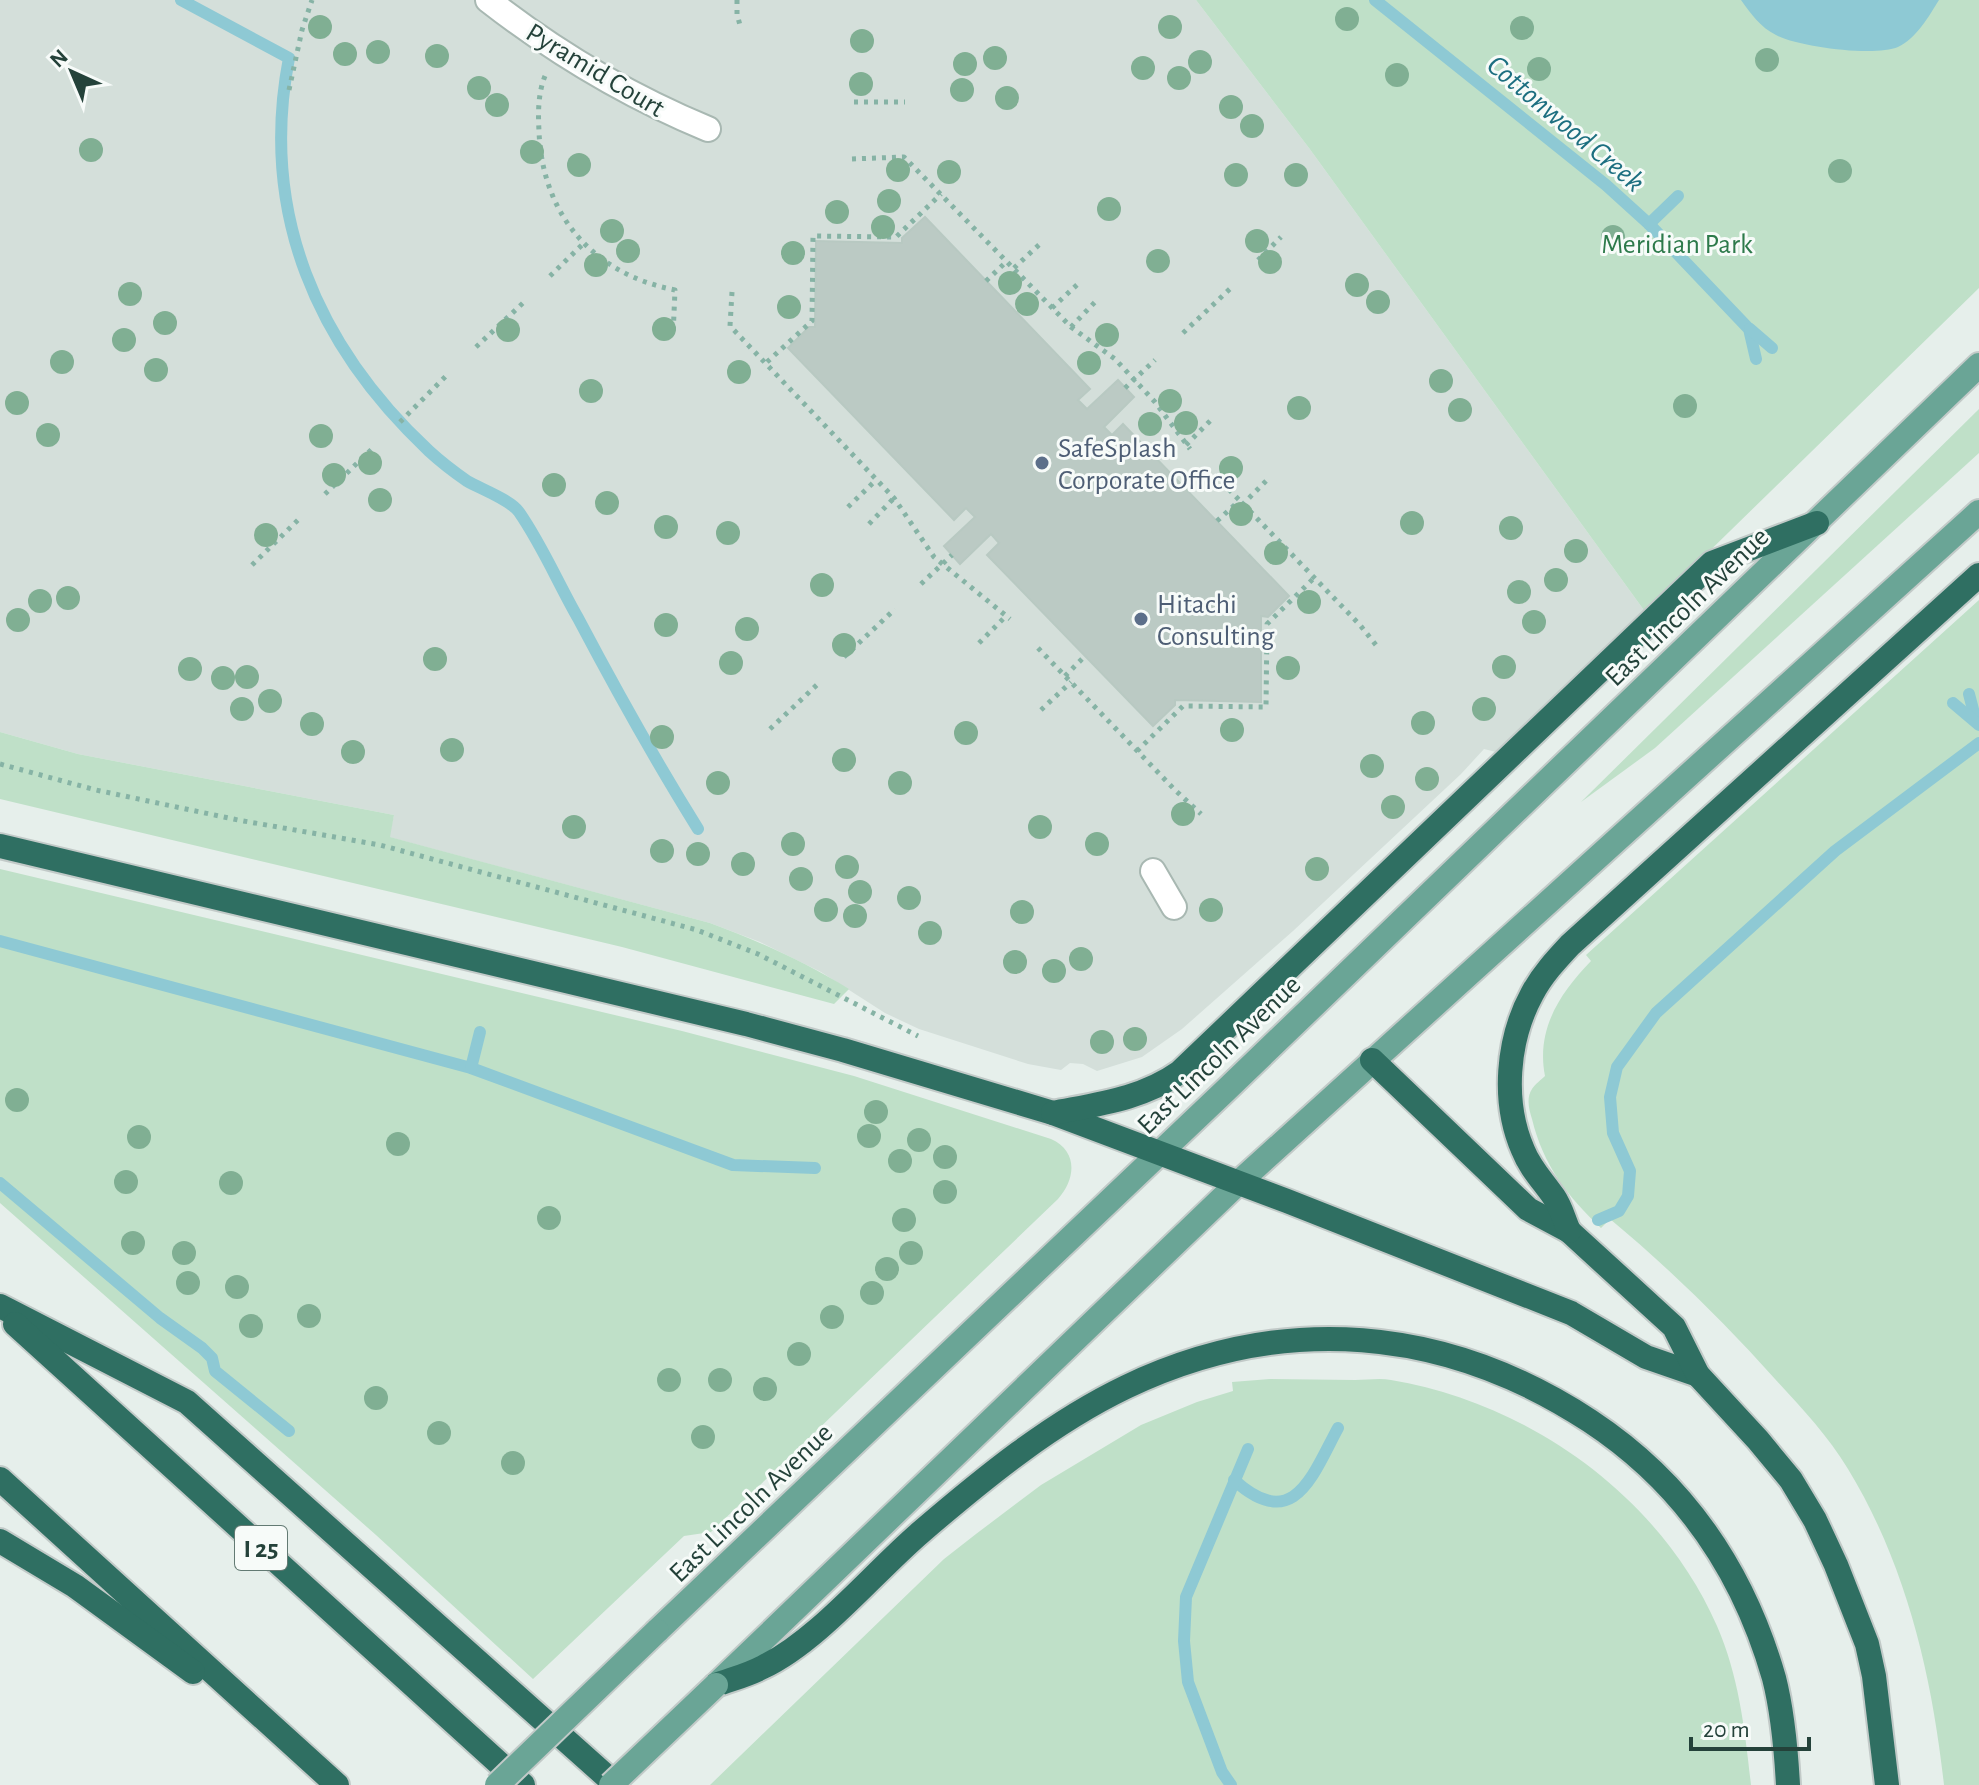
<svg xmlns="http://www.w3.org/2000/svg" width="1979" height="1785" font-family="'Alegreya Sans',sans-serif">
  <rect width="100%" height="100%" fill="#e6efeb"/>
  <path fill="#d4dfda" d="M0,0H1196L1309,148L1646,613L1500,753L1484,749L1461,774L1293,931L1182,1029L1142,1057L1097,1071L1083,1064L1070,1063L1061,1070L1028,1064L919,1029L885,1013L821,972L760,942L710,923L389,837L394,815L78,754L0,732Z"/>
  <g fill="#bfe0c8">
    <path d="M1196,0H1979V288L1646,613L1309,148Z"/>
    <path d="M1979,409V453L1655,748L1581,802Z"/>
    <path d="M1979,600V1785H1944C1932,1675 1906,1564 1848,1469C1828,1436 1801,1407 1775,1379C1724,1322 1669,1268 1610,1219L1601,1228C1568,1197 1543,1165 1532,1119C1529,1110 1526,1098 1532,1089C1535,1084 1541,1080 1545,1076C1536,1030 1559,994 1591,961L1586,955Z"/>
    <path d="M0,732L78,754L394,815L390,837L710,923C759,941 805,962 849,989L834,1004L622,947L0,799Z"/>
    <path d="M0,869L682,1031L854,1076L1051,1139C1078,1151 1076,1179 1058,1199L711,1532L684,1536L533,1679L376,1535L0,1203Z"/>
    <path d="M1270,1379C1298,1379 1327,1380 1355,1380C1367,1380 1380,1378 1391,1380C1529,1403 1660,1496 1717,1626C1739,1676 1745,1731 1751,1785H710L944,1559L976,1534L1041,1485L1141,1425L1197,1402L1233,1391L1232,1382Z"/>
  </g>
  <path fill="#8ec9d4" d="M1741,0H1939C1929,16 1916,39 1898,47C1875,57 1798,47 1776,35C1760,27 1751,14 1741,0Z"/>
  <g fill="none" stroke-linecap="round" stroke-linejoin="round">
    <g stroke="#8ec9d4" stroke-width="12">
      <path d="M181,0L289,58C259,213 317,346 429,451C441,462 454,472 467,481C481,489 511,500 519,512C542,545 558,583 578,618C616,690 655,760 698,829"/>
      <path d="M1375,0L1606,185L1649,224L1749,329L1756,359"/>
      <path d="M1649,224L1678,196"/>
      <path d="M1750,329L1772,348"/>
      <path d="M1969,694L1976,721"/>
      <path d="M1953,703L1979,725"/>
      <path d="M0,941L471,1068L733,1165L815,1168"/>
      <path d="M471,1068L480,1032"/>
      <path d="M0,1183L160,1318L202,1348L212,1358L215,1371L289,1431"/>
      <path d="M1598,1220L1619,1211L1628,1196L1630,1171L1613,1133L1610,1097L1617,1067L1656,1013L1835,851L1979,743"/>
      <path d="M1234,1480C1294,1534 1312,1476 1338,1428"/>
      <path d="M1231,1785L1222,1772L1188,1682L1184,1641L1186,1597L1248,1449"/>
    </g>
  </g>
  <path fill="#bbcac4" stroke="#b8c9c2" stroke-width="2" d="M925,217L1090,389L1078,400L1087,409L1118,380L1134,397L1104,427L1112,435L1123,424L1289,596L1268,617L1261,616V702L1175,700V705L1153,726L987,555L999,543L991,534L960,564L944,546L975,517L966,508L954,520L788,348L809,327H815L816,241L902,243V238Z"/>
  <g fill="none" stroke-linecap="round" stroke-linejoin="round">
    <defs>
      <g id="minor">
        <path d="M488,0C556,53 628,96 708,129"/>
        <path d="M1153,871L1174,907"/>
      </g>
      <g id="major">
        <path d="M657,1631L1225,1091L1979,365"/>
        <path d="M716,1685L1237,1184L1979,512"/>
      </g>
      <g id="highway">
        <path d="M0,846L746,1024L843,1050L1053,1113L1287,1201L1571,1313L1646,1357L1698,1375"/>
        <path d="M1372,1060L1528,1209L1569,1231L1674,1327L1698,1375L1758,1440L1791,1480L1815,1520L1836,1565L1867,1644L1874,1676L1887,1785"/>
        <path d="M1053,1113C1098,1104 1142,1099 1180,1072L1712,563L1817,523"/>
        <path d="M1569,1231C1564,1220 1561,1207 1554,1197C1543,1181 1530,1168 1523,1150C1502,1102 1507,1040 1532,994C1542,975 1556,960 1570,945L1979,575"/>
        <path d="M0,1306L187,1402L616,1785"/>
        <path d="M15,1324L523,1785"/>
        <path d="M0,1479L337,1785"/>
        <path d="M0,1541L75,1586L193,1672"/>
        <path d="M716,1685C732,1679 748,1675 763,1667C818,1641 874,1572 921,1532C984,1478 1051,1423 1126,1387C1283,1312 1445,1326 1590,1421C1684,1483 1743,1570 1774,1678C1783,1713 1786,1749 1788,1785"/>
      </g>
    </defs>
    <use href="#minor" stroke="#a8b8b2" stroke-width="28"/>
    <use href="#major" stroke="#c2cac8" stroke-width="28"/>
    <use href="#highway" stroke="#c2cac8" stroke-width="28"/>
    <g stroke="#86b3a5" stroke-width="5" stroke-dasharray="4 6" stroke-linecap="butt">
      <path d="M737,0V14L741,29"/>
      <path d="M545,76C538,93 538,113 539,131C542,215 593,274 675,290L673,336"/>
      <path d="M289,90L302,30L312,0"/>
      <path d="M854,102H905"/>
      <path d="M852,159L904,157L1071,327L1115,359L1155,402L1190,449"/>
      <path d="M1258,260L1281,237"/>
      <path d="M1014,268L1042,242"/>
      <path d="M550,276L584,243"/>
      <path d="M986,281L1007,261"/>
      <path d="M732,292L730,326L894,498L934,557L1010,619"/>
      <path d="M1052,308L1080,282"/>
      <path d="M1071,327L1096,301"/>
      <path d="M1183,333L1232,287"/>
      <path d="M476,347L524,302"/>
      <path d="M767,362L812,321L813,236L896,237L941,194"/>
      <path d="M1125,388L1155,360"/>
      <path d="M400,422L448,374"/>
      <path d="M1186,445L1211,420"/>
      <path d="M1215,475L1360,625L1376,645"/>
      <path d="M325,494L374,447"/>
      <path d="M1242,505L1269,478"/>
      <path d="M848,507L876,480"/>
      <path d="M1217,521L1239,501"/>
      <path d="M869,524L894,498"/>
      <path d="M252,565L299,519"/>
      <path d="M921,584L952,555"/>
      <path d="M979,643L1006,616"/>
      <path d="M1038,648L1175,790L1201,814"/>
      <path d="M844,657L895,609"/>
      <path d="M1065,676L1085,656"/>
      <path d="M1041,710L1071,682"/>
      <path d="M770,729L820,682"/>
      <path d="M1137,751L1183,706L1266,707L1267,624L1314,578"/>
      <path d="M0,764L96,790L238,820L380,845L697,930L758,954L918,1036"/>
    </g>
    <use href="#minor" stroke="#fff" stroke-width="24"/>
    <use href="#major" stroke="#6aa596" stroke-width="24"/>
    <use href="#highway" stroke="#2f6f62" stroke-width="24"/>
    <defs>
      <g id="major-bridge">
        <path d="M497,1785L657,1631"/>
        <path d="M611,1785L716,1685"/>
      </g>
    </defs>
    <use href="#major-bridge" stroke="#c2cac8" stroke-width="28" stroke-linecap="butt"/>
    <use href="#major-bridge" stroke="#6aa596" stroke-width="24"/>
  </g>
  <g fill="#80af93">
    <circle cx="1347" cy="19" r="12"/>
    <circle cx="320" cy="27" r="12"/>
    <circle cx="1170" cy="27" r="12"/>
    <circle cx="1522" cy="28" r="12"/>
    <circle cx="862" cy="41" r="12"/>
    <circle cx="378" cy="52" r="12"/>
    <circle cx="345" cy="54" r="12"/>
    <circle cx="437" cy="56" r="12"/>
    <circle cx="995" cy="58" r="12"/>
    <circle cx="1767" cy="60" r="12"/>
    <circle cx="1200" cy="62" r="12"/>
    <circle cx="965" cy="64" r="12"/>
    <circle cx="1143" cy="68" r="12"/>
    <circle cx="1539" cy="69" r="12"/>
    <circle cx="1397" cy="75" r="12"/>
    <circle cx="1179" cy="78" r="12"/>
    <circle cx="861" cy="84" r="12"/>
    <circle cx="479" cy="88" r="12"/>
    <circle cx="962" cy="90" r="12"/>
    <circle cx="1007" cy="98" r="12"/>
    <circle cx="497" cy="105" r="12"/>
    <circle cx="1231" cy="107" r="12"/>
    <circle cx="1252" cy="126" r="12"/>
    <circle cx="91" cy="150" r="12"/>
    <circle cx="532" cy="152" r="12"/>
    <circle cx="579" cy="165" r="12"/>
    <circle cx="898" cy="170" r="12"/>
    <circle cx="1840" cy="171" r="12"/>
    <circle cx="949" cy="172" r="12"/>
    <circle cx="1236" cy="175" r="12"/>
    <circle cx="1296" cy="175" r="12"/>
    <circle cx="889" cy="201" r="12"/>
    <circle cx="1109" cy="209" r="12"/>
    <circle cx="837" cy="212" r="12"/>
    <circle cx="883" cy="227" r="12"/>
    <circle cx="612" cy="231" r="12"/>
    <circle cx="1613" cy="237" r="12"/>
    <circle cx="1257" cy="241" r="12"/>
    <circle cx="628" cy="251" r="12"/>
    <circle cx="793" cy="253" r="12"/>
    <circle cx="1158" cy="261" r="12"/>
    <circle cx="1270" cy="262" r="12"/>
    <circle cx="596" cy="265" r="12"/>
    <circle cx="1010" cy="283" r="12"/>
    <circle cx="1357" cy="285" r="12"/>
    <circle cx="130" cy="294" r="12"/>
    <circle cx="1378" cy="302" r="12"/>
    <circle cx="1027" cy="304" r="12"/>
    <circle cx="789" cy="307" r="12"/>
    <circle cx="165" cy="323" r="12"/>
    <circle cx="664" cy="329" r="12"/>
    <circle cx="508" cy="330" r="12"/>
    <circle cx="1107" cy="335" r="12"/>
    <circle cx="124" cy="340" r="12"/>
    <circle cx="62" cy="362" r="12"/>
    <circle cx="1089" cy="363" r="12"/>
    <circle cx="156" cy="370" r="12"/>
    <circle cx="739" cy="372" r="12"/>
    <circle cx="1441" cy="381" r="12"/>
    <circle cx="591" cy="391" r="12"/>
    <circle cx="1170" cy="401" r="12"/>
    <circle cx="17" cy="403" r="12"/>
    <circle cx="1685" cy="406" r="12"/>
    <circle cx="1299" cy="408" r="12"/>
    <circle cx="1460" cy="410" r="12"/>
    <circle cx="1186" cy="423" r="12"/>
    <circle cx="1150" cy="424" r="12"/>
    <circle cx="48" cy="435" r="12"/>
    <circle cx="321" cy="436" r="12"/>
    <circle cx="370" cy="463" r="12"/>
    <circle cx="1231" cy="468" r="12"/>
    <circle cx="334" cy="475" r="12"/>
    <circle cx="554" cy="485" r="12"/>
    <circle cx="380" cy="500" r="12"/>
    <circle cx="607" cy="503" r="12"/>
    <circle cx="1241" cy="514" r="12"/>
    <circle cx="1412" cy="523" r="12"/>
    <circle cx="666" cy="527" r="12"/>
    <circle cx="1511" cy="528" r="12"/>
    <circle cx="728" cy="533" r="12"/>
    <circle cx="266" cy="535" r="12"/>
    <circle cx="1576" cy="551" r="12"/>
    <circle cx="1276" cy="553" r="12"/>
    <circle cx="1556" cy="580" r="12"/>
    <circle cx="822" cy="585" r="12"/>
    <circle cx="1519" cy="592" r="12"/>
    <circle cx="68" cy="598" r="12"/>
    <circle cx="40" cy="601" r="12"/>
    <circle cx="1309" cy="602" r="12"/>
    <circle cx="18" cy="620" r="12"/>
    <circle cx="1534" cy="622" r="12"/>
    <circle cx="666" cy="625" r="12"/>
    <circle cx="747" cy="629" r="12"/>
    <circle cx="844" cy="645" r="12"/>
    <circle cx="435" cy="659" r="12"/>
    <circle cx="731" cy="663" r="12"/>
    <circle cx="1504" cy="667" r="12"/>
    <circle cx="1288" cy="668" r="12"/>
    <circle cx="190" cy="669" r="12"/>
    <circle cx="247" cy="677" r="12"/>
    <circle cx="223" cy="678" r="12"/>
    <circle cx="270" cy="701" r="12"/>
    <circle cx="242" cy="709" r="12"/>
    <circle cx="1484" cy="709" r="12"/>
    <circle cx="1423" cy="723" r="12"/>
    <circle cx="312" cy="724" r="12"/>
    <circle cx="1232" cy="730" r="12"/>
    <circle cx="966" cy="733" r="12"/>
    <circle cx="662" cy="737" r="12"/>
    <circle cx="452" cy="750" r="12"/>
    <circle cx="353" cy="752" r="12"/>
    <circle cx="844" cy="760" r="12"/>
    <circle cx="1372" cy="766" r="12"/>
    <circle cx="1427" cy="779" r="12"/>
    <circle cx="718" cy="783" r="12"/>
    <circle cx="900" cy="783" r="12"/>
    <circle cx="1393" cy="807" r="12"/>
    <circle cx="1183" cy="814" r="12"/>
    <circle cx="574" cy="827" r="12"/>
    <circle cx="1040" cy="827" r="12"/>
    <circle cx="793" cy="844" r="12"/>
    <circle cx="1097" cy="844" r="12"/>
    <circle cx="662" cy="851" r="12"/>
    <circle cx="698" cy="854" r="12"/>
    <circle cx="743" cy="864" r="12"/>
    <circle cx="847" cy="867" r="12"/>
    <circle cx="1317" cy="869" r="12"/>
    <circle cx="801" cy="879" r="12"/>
    <circle cx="860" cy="892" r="12"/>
    <circle cx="909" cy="898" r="12"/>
    <circle cx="826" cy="910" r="12"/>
    <circle cx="1211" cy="910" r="12"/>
    <circle cx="1022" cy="912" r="12"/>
    <circle cx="855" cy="916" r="12"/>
    <circle cx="930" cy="933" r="12"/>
    <circle cx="1081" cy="959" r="12"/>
    <circle cx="1015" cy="962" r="12"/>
    <circle cx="1054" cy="971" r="12"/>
    <circle cx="1135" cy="1039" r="12"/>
    <circle cx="1102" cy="1042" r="12"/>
    <circle cx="17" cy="1100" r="12"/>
    <circle cx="876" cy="1112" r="12"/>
    <circle cx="869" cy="1136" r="12"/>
    <circle cx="139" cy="1137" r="12"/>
    <circle cx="919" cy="1140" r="12"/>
    <circle cx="398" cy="1144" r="12"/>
    <circle cx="945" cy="1157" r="12"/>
    <circle cx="900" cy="1161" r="12"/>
    <circle cx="126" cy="1182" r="12"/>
    <circle cx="231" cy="1183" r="12"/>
    <circle cx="945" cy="1192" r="12"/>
    <circle cx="549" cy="1218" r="12"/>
    <circle cx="904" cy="1220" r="12"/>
    <circle cx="133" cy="1243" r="12"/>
    <circle cx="184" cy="1253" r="12"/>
    <circle cx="911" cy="1253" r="12"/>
    <circle cx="887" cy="1269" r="12"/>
    <circle cx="188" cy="1283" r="12"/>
    <circle cx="237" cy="1287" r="12"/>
    <circle cx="872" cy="1293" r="12"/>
    <circle cx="309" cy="1316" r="12"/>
    <circle cx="832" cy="1317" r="12"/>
    <circle cx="251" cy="1326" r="12"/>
    <circle cx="799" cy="1354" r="12"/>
    <circle cx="669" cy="1380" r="12"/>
    <circle cx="720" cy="1380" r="12"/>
    <circle cx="765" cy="1389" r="12"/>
    <circle cx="376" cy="1398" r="12"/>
    <circle cx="439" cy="1433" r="12"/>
    <circle cx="703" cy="1437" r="12"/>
    <circle cx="513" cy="1463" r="12"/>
  </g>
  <g fill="#5c6f8a" stroke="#f7fbf9" stroke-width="3">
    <circle cx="1042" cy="463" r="8"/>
    <circle cx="1141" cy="619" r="8"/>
  </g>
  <g text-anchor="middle" stroke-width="6" stroke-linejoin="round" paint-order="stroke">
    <rect fill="#f7fbf9" stroke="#637a73" stroke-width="2" x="235" y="1526" width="52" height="44" rx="6"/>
    <g font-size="26" font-weight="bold" fill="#24423a">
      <text x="261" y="1557">I 25</text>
    </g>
    <g font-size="28" fill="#24423a" stroke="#f7fbf9">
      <text transform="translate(596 69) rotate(31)" y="10">Pyramid Court</text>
      <text transform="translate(1686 606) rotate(-44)" y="10">East Lincoln Avenue</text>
      <text transform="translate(1218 1054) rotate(-44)" y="10">East Lincoln Avenue</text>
      <text transform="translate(750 1502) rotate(-44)" y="10">East Lincoln Avenue</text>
    </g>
    <g font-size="28" fill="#2d7a4b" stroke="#f7fbf9">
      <text x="1677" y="253">Meridian Park</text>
    </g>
    <g font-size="28" fill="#4e5e75" stroke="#f7fbf9" text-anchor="start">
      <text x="1058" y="457">SafeSplash<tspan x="1058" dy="32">Corporate Office</tspan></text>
      <text x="1157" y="613">Hitachi<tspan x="1157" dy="32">Consulting</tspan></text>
    </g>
    <g font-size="30" font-style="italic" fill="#1c6f80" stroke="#f7fbf9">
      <text transform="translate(1566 123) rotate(40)" y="10">Cottonwood Creek</text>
    </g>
  </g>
  <g transform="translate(72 72) rotate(316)" stroke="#f7fbf9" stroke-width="6" paint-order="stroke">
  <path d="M0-6L14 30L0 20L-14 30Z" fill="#24423a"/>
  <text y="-12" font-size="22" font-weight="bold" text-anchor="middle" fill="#24423a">N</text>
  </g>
  <path d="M1691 1737v12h118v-12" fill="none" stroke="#24423a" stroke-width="4"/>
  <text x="1703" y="1737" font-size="24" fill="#24423a" stroke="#f7fbf9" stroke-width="6" paint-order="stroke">20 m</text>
</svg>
